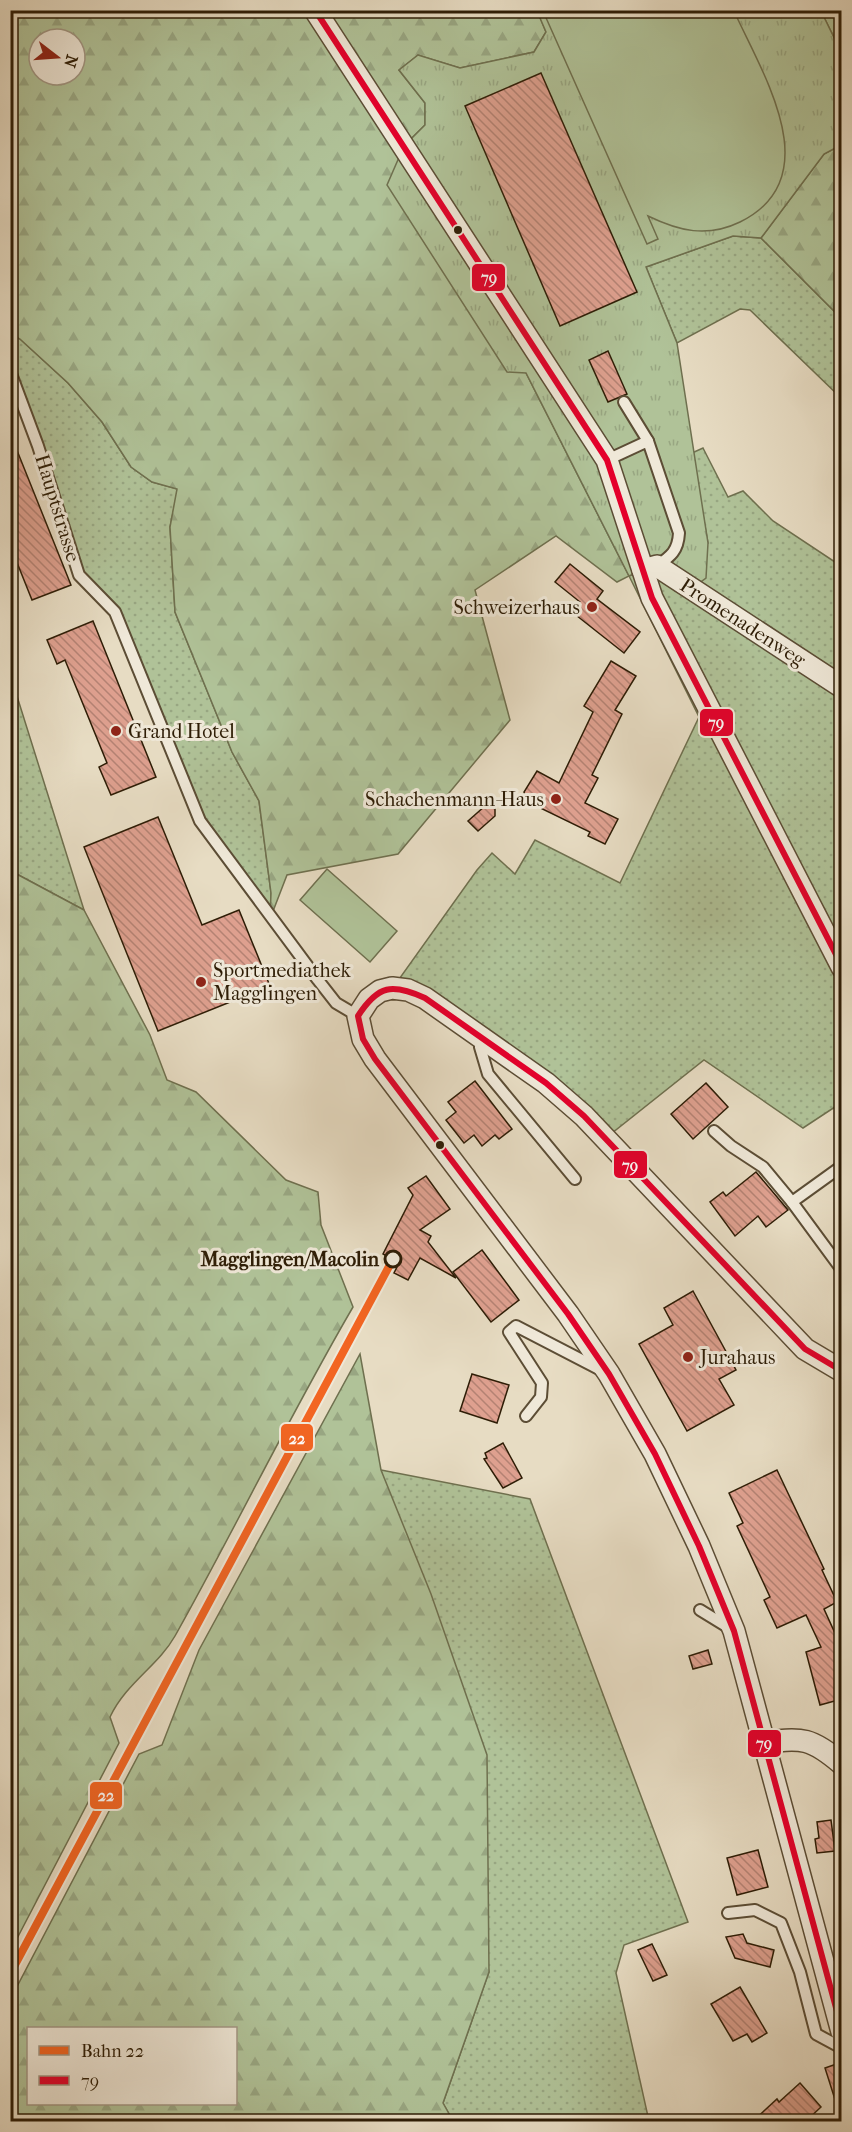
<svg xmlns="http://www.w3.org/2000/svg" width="852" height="2132" font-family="'IM FELL French Canon',serif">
  <defs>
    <pattern id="grass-dots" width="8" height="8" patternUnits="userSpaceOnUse" patternTransform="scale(1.5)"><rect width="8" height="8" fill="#b0c298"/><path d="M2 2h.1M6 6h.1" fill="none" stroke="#98a682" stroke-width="1.8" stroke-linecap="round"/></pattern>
    <pattern id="forest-firs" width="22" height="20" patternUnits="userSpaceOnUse" patternTransform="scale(1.5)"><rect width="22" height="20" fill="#b0c298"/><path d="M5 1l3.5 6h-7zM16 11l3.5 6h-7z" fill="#98a682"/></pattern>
    <pattern id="park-tufts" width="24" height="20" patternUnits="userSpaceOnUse" patternTransform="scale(1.5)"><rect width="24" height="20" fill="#b0c298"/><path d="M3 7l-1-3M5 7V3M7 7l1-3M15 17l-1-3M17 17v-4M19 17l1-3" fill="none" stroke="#98a682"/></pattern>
    <pattern id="building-back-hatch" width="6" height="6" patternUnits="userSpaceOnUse" patternTransform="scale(1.5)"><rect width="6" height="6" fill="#dea08f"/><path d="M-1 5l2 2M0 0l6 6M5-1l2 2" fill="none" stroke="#b48273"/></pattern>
  </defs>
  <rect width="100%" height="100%" fill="#e7dcc3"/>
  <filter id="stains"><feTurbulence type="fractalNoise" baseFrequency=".00333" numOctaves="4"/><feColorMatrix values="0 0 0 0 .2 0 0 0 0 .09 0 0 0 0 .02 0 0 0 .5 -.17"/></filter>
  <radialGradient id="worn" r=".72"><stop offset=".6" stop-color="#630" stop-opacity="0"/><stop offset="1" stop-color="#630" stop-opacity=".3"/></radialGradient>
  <g fill="url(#grass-dots)" stroke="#6f704f" stroke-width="1.5">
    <path d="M733,236L761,238L841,318V398L750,310L740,309L677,343L646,267Z"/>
    <path d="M11,334L20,339L68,383L102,422L131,467L152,482L178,489L170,527L175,612L232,752L259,801L271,893L270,919L212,840L115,612L79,575L11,371Z"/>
    <path d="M703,448L728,497L743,491L773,521L841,566V1103L803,1128L704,1060L607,1137L584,1116L392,989L477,870L492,853L515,874L535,840L620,883L699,717L629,576L708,543L692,453Z"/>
    <path d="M11,677L84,910L11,871Z"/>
    <path d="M381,1470L530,1499L688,1922L624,1945L616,1973L649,2121H453L443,2103L489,1972Z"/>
  </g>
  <g fill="url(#forest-firs)" stroke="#6f704f" stroke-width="1.5" fill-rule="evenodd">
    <path d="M537,10L546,32L534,52L460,68L418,55L399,70L425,103V125L404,146L526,373L629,576L617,582L556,536L475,590L510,720L398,854L287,875L270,919L271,893L259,801L232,752L175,612L170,527L177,489L152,482L131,467L102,422L68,383L20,339L11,334L10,11ZM39,39H75V75H39Z"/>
    <path d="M821,11H841V52Z"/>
    <path d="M841,145V318L761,238L824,154Z"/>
    <path d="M11,871L84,910L150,1035L167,1080L196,1092L286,1180L318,1192L321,1225L353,1307C290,1415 236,1527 175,1636C158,1666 126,1683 110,1717L119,1743L11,1950Z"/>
    <path d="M360,1354L381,1470L431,1594L487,1755L489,1972L443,2103L453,2121H11V1998L139,1754L162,1745L199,1650ZM236,2028V2104H28V2028Z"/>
  </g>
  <path fill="url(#park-tufts)" stroke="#6f704f" stroke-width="1.5" d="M537,11H821L841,52V145L824,154L761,238L733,236L646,267L677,343L708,543L706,578L691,589L643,570L629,576L526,373L507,372L387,185L404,146L425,125V103L399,70L418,55L460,68L534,52L546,32Z"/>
  <g fill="#b0c298" stroke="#6f704f" stroke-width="1.5">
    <path d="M543,11H734C762,73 830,178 740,222C707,238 679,231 648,216L658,239L647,244Z"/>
    <path d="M327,869L397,931L370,962L300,900Z"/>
  </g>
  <g fill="url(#building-back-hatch)" stroke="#2e1d06" stroke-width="1.5">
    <path d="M541,73L637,292L560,326L465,106Z"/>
    <path d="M608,351L627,394L608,402L589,360Z"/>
    <path d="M10,433L71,585L32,600L10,545Z"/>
    <path d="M570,564L603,591L597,599L640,632L624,653L572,612L580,602L555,582Z"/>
    <path d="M93,621L156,777L111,795L99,767L107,763L65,660L57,664L47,640Z"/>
    <path d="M611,661L636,676L615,710L622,714L592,775L598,778L585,803L618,819L605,844L588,836L590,832L528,802L524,792L537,771L559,783L593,712L584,706Z"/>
    <path d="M485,806H495V816L478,831L468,821Z"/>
    <path d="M158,817L202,925L239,910L270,986L158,1031L84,847Z"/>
    <path d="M475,1081L512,1129L499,1139L495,1135L482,1146L474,1135L464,1143L446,1120L456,1112L448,1102Z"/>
    <path d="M706,1083L728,1107L693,1139L671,1114Z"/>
    <path d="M756,1172L788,1210L766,1227L758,1216L735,1236L710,1202L723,1192L726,1196Z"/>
    <path d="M426,1176L450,1209L420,1230L431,1236L428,1242L456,1278L420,1258L408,1280L394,1273L399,1263L383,1254L413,1195L408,1188Z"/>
    <path d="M482,1250L519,1300L491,1322L453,1272Z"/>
    <path d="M693,1291L736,1370L719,1379L734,1405L687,1431L639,1344L673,1325L664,1308Z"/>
    <path d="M472,1374L509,1385L497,1423L460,1411Z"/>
    <path d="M503,1443L522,1478L503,1488L484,1459L487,1458L485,1453Z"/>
    <path d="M777,1470L824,1569L822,1570L837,1602L824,1609L839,1642L842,1699L820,1705L806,1652L821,1647L806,1615L777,1628L764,1600L770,1597L737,1526L743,1523L729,1493Z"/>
    <path d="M708,1650L712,1664L693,1669L689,1656Z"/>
    <path d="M831,1820L835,1851L817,1853L815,1839L819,1838L817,1822Z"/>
    <path d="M758,1850L768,1887L737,1895L727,1858Z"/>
    <path d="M743,1934L747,1943L774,1950L770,1967L735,1958L726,1937Z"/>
    <path d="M652,1944L667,1975L653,1981L638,1950Z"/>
    <path d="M740,1987L767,2033L752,2042L747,2034L733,2041L711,2004Z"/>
    <path d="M842,2062V2109H838L825,2068Z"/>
    <path d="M800,2083L821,2107L806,2121H753L777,2099L779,2102Z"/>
  </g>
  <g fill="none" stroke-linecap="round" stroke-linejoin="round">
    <defs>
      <g id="lane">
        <path d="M10,371L38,446L79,575L115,612L200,821L318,980L336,1003L358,1016"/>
        <path d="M624,402L648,441"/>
        <path d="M607,460L648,441L679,533C678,551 671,556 657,566"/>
        <path d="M484,1038L480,1047L488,1074L575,1179"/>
        <path d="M714,1131L731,1146L763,1167L792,1202L842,1166"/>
        <path d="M792,1202L842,1270"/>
        <path d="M526,1416L541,1397L542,1383L509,1332L516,1326L601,1370"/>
        <path d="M700,1610L731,1629"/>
        <path d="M728,1913L755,1910L781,1923L800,1972L816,2034L842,2048"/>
      </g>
      <g id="street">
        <path d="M315,10L607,460L652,598L842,967"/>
        <path d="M643,570L657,566L842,687"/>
        <path d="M842,1371L805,1349L584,1116L546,1083L425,998L408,990L392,988L380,991L369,999L358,1016L363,1039L375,1059L568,1314L609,1374L655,1454L699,1546L734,1631L842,2032"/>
        <path d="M764,1743C801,1736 813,1739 842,1764"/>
      </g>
    </defs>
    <use href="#lane" stroke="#5c4d35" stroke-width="14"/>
    <use href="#street" stroke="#5c4d35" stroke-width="24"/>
    <use href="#lane" stroke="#efe8d8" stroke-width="10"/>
    <use href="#street" stroke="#efe8d8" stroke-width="21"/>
    <defs>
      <g id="bus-1">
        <path d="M315,10L607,460L652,598L842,966"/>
        <path d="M842,1371L805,1349L584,1116L546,1083L425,998C392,983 378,985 358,1016L363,1039L375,1059L568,1314L609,1374L655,1454L699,1546L734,1631L842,2030"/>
      </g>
    </defs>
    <use href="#bus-1" stroke="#efe8d8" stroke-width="10"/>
    <use href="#bus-1" stroke="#e4002b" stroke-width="6"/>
    <defs>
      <path id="rail-1" d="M10,1974L393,1259"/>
    </defs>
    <use href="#rail-1" stroke="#efe8d8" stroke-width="12"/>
    <use href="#rail-1" stroke="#f26522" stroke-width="8"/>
  </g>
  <g fill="#2e1d06" stroke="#efe8d8" stroke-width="2">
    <circle cx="458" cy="230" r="5"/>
    <circle cx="440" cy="1145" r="5"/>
  </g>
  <g fill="#8f2418" stroke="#efe8d8" stroke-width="2">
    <circle cx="592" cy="607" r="6"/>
    <circle cx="116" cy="731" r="6"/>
    <circle cx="556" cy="799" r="6"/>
    <circle cx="201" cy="982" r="6"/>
    <circle cx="688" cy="1357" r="6"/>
  </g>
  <circle fill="#efe8d8" stroke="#2e1d06" stroke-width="3" cx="393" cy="1259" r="8"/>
  <g text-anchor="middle" stroke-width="6" stroke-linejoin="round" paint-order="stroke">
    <g font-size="20" fill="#2e1d06" stroke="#efe8d8">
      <text transform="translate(58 508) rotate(73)" y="7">Hauptstrasse</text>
      <text transform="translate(743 622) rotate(33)" y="7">Promenadenweg</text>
    </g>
    <g font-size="20" fill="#2e1d06" stroke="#efe8d8" text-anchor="start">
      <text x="580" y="614" text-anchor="end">Schweizerhaus</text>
      <text x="128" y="738">Grand Hotel</text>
      <text x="544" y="806" text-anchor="end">Schachenmann-Haus</text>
      <text x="213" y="977">Sportmediathek<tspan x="213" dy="23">Magglingen</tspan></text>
      <text x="700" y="1364">Jurahaus</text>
    </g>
    <g font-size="20" font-weight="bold" fill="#2e1d06" stroke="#efe8d8" text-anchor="end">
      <text x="379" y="1266">Magglingen/Macolin</text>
    </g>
  </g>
  <g stroke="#efe8d8" stroke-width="2">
    <rect x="471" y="263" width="35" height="29" rx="6" fill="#e4002b"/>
    <rect x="699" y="708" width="35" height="29" rx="6" fill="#e4002b"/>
    <rect x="613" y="1150" width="35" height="29" rx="6" fill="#e4002b"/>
    <rect x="280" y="1423" width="34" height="29" rx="6" fill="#f26522"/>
    <rect x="747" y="1729" width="35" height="29" rx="6" fill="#e4002b"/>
    <rect x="89" y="1781" width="34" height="29" rx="6" fill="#f26522"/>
  </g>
  <g font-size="16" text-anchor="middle" font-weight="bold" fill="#fff">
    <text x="489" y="283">79</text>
    <text x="716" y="728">79</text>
    <text x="630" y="1171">79</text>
    <text x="297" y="1444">22</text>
    <text x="764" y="1749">79</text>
    <text x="106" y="1801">22</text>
  </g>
  <rect width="852" height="2132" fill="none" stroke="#e7dcc3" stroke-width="36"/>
  <rect x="12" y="12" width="828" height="2108" fill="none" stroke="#2e1d06" stroke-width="3"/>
  <rect x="18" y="18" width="816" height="2096" fill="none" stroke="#2e1d06" stroke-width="1.5"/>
  <rect x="27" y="2027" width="210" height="78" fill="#efe8d8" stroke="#a29784" stroke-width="1.5"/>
  <rect x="39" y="2046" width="30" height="9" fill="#f26522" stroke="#a29784" stroke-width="1.5"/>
  <text x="81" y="2057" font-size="18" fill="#2e1d06">Bahn 22</text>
  <rect x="39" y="2076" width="30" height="9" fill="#e4002b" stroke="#a29784" stroke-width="1.5"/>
  <text x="81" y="2087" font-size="18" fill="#2e1d06">79</text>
  <g transform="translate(57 57) rotate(107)"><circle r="28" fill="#efe8d8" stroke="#a29784" stroke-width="1.5"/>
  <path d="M0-4.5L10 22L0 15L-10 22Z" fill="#8f2418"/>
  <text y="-9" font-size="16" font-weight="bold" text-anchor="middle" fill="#2e1d06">N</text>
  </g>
  <rect width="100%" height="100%" filter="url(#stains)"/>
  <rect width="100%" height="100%" fill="url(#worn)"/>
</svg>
